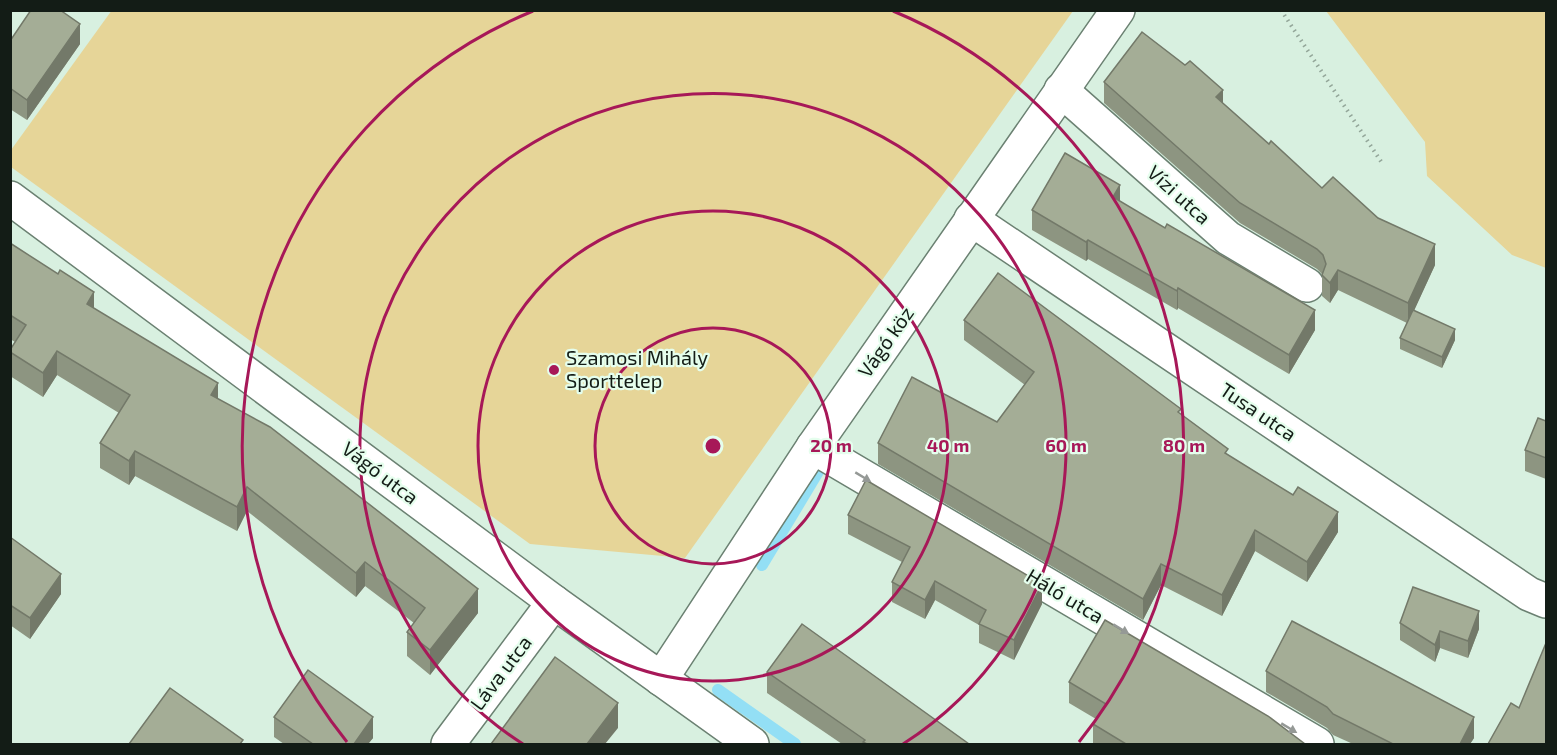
<svg xmlns="http://www.w3.org/2000/svg" width="1557" height="755" font-family="'Exo 2',sans-serif">
  <rect width="100%" height="100%" fill="#d8f0e0"/>
  <g fill="#e6d598">
    <path d="M112,10H1073V11L685,558L530,544L11,167V150Z"/>
    <path d="M1326,11H1546V268L1512,255L1427,176L1425,142Z"/>
  </g>
  <g fill="none" stroke-linecap="round" stroke-linejoin="round">
    <g stroke="#93dff5" stroke-width="12">
      <path d="M762,565L819,470"/>
      <path d="M718,690L795,744"/>
    </g>
    <defs>
      <g id="street">
        <path d="M1061,90L1228,238L1307,285"/>
        <path d="M10,198L554,602L752,744"/>
        <path d="M971,219L1529,594L1546,601"/>
        <path d="M813,447L1317,744"/>
        <path d="M661,679L813,447L1118,10"/>
        <path d="M448,744L554,602"/>
      </g>
    </defs>
    <use href="#street" stroke="#6b8172" stroke-width="36"/>
    <path stroke="#93a699" stroke-width="4" stroke-dasharray="1.5 4.5" stroke-linecap="butt" d="M1281,10L1382,163"/>
    <use href="#street" stroke="#fff" stroke-width="33"/>
  </g>
  <g fill="#8d9581">
    <path d="M10,41L80,44L27,120L10,109Z"/>
    <path d="M1104,82L1223,103L1269,144L1322,188L1378,218L1435,265L1414,310L1455,340L1442,368L1400,349V338L1407,323L1338,290L1330,303L1322,296V274L1317,269L1240,223L1104,103Z"/>
    <path d="M1120,201L1315,330L1289,374L1178,308L1177,310L1088,259L1086,261L1032,230V210Z"/>
    <path d="M10,243L94,308L218,399L478,613L430,675L407,656V632L414,623L365,586L356,597L247,511L237,531L135,476L129,485L100,468V443L119,413L57,375L43,397L10,376V350L15,342L10,339Z"/>
    <path d="M964,320L1181,414L1228,456L1338,532L1307,582L1255,551L1222,616L1161,585L1143,620L878,464V443L997,422L1025,385L964,340Z"/>
    <path d="M1546,421V479L1525,471V450Z"/>
    <path d="M848,515L1042,604L1014,660L979,643V625L935,600L925,619L892,602V582L902,562L848,534Z"/>
    <path d="M10,537L61,594L30,639L10,625Z"/>
    <path d="M1400,623L1479,629L1468,658L1440,648L1435,662L1400,640Z"/>
    <path d="M1266,671L1474,738L1470,744H1353L1333,735L1327,728L1266,692Z"/>
    <path d="M767,672L969,744H842L767,693Z"/>
    <path d="M1069,682L1305,744H1093V724L1096,719L1069,703Z"/>
    <path d="M274,717L373,738L368,744H284L274,737Z"/>
  </g>
  <g fill="#737969">
    <path d="M80,24V44L27,120V100Z"/>
    <path d="M1223,90V111L1216,97Z"/>
    <path d="M1120,185V205L1113,197Z"/>
    <path d="M1088,240V259L1086,261V242Z"/>
    <path d="M1435,244V265L1408,324V303Z"/>
    <path d="M1338,270V290L1330,303V283Z"/>
    <path d="M1178,288V308L1177,310V291Z"/>
    <path d="M94,292V316L87,304Z"/>
    <path d="M1315,310V330L1289,374V355Z"/>
    <path d="M1455,329V340L1442,368V357Z"/>
    <path d="M57,351V375L43,397V373Z"/>
    <path d="M218,383V407L211,395Z"/>
    <path d="M135,451V476L129,485V461Z"/>
    <path d="M247,487V511L237,531V507Z"/>
    <path d="M1338,512V532L1307,582V562Z"/>
    <path d="M1255,530V551L1222,616V595Z"/>
    <path d="M365,562V586L356,597V573Z"/>
    <path d="M1161,564V585L1143,620V599Z"/>
    <path d="M61,574V594L30,639V618Z"/>
    <path d="M935,581V600L925,619V600Z"/>
    <path d="M1042,584V604L1014,660V640Z"/>
    <path d="M478,589V613L430,675V650Z"/>
    <path d="M1479,611V629L1468,658V641Z"/>
    <path d="M1440,631V648L1435,662V645Z"/>
    <path d="M618,703V728L605,744H587Z"/>
    <path d="M373,717V738L368,744H354Z"/>
    <path d="M1474,717V738L1470,744H1460Z"/>
  </g>
  <g fill="#a4ad96" stroke="#737969" stroke-width="1.5">
    <path d="M31,10H60L80,24L27,100L10,88V41Z"/>
    <path d="M1142,32L1185,65L1190,61L1223,90L1216,97L1269,144L1271,141L1322,188L1333,177L1378,218L1435,244L1408,303L1338,270L1330,283L1322,275L1326,264L1323,255L1317,249L1240,203L1104,82Z"/>
    <path d="M1065,153L1120,185L1113,197L1165,228L1167,224L1315,310L1289,355L1178,288L1177,291L1088,240L1086,242L1032,210Z"/>
    <path d="M10,243L58,274L60,270L94,292L87,304L218,383L211,395L270,427L478,589L430,650L407,632L425,608L365,562L356,573L247,487L237,507L135,451L129,461L100,443L130,395L57,351L43,373L10,352V350L26,325L10,315Z"/>
    <path d="M998,273L1181,409L1178,412L1228,449L1225,453L1293,495L1298,487L1338,512L1307,562L1255,530L1222,595L1161,564L1143,599L878,443L912,377L997,422L1034,372L964,320Z"/>
    <path d="M1413,310L1455,329L1442,357L1400,338Z"/>
    <path d="M1538,418L1546,421V458L1525,450Z"/>
    <path d="M866,480L1042,584L1014,640L979,624L986,610L935,581L925,600L892,582L910,547L848,515Z"/>
    <path d="M10,537L61,574L30,618L10,605Z"/>
    <path d="M1413,587L1479,611L1468,641L1440,631L1435,645L1400,623Z"/>
    <path d="M1105,620L1268,716L1305,744H1126L1093,724L1106,704L1069,682Z"/>
    <path d="M1292,621L1474,717L1460,744H1393L1333,714L1327,707L1266,671Z"/>
    <path d="M802,624L969,744H867L863,742L865,740L767,672Z"/>
    <path d="M1546,643V744H1488L1511,703L1519,708Z"/>
    <path d="M555,657L618,703L587,744H491Z"/>
    <path d="M308,670L373,717L354,744H313L274,717Z"/>
    <path d="M170,688L243,740L240,744H129Z"/>
  </g>
  <defs><path id="oneway-solid" d="M-6-.8H1V-3.2L6.5 0L1 3.2V.8H-6Z" transform="scale(1.5)"/></defs>
  <g fill="#959996">
    <use href="#oneway-solid" transform="translate(863 477) rotate(31)"/>
    <use href="#oneway-solid" transform="translate(1121 629) rotate(31)"/>
    <use href="#oneway-solid" transform="translate(1289 728) rotate(31)"/>
  </g>
  <g fill="none" stroke="#a71858" stroke-width="3">
    <circle cx="713" cy="446" r="118"/>
    <circle cx="713" cy="446" r="235"/>
    <path d="M523 744A353 353 0 1 1 903 744"/>
    <path d="M347 742A471 471 0 0 1 533 11M893 11A471 471 0 0 1 1079 742"/>
  </g>
  <circle fill="#a71858" stroke="#e5feed" stroke-width="2" cx="554" cy="370" r="6"/>
  <g text-anchor="middle" stroke-width="4.5" stroke-linejoin="round" paint-order="stroke">
    <g font-size="20" fill="#131c16" stroke="#e5feed">
      <text transform="translate(1179 195) rotate(42)" y="7">Vízi utca</text>
      <text transform="translate(886 342) rotate(-55)" y="7">Vágó köz</text>
      <text transform="translate(1258 412) rotate(34)" y="7">Tusa utca</text>
      <text transform="translate(380 473) rotate(37)" y="7">Vágó utca</text>
      <text transform="translate(1065 596) rotate(31)" y="7">Háló utca</text>
      <text transform="translate(501 673) rotate(-53)" y="7">Láva utca</text>
    </g>
    <g font-size="20" fill="#131c16" stroke="#e5feed" text-anchor="start">
      <text x="566" y="365">Szamosi Mihály<tspan x="566" dy="23">Sporttelep</tspan></text>
    </g>
  </g>
  <circle cx="713" cy="446" r="9" fill="#a71858" stroke="#e5feed" stroke-width="3"/>
  <g font-size="18" text-anchor="middle" font-weight="bold" fill="#a71858" stroke="#e5feed" stroke-width="4.5" stroke-linejoin="round" paint-order="stroke">
    <text x="831" y="452">20 m</text>
    <text x="948" y="452">40 m</text>
    <text x="1066" y="452">60 m</text>
    <text x="1184" y="452">80 m</text>
  </g>
  <rect width="1557" height="755" fill="none" stroke="#131c16" stroke-width="24"/>
</svg>
